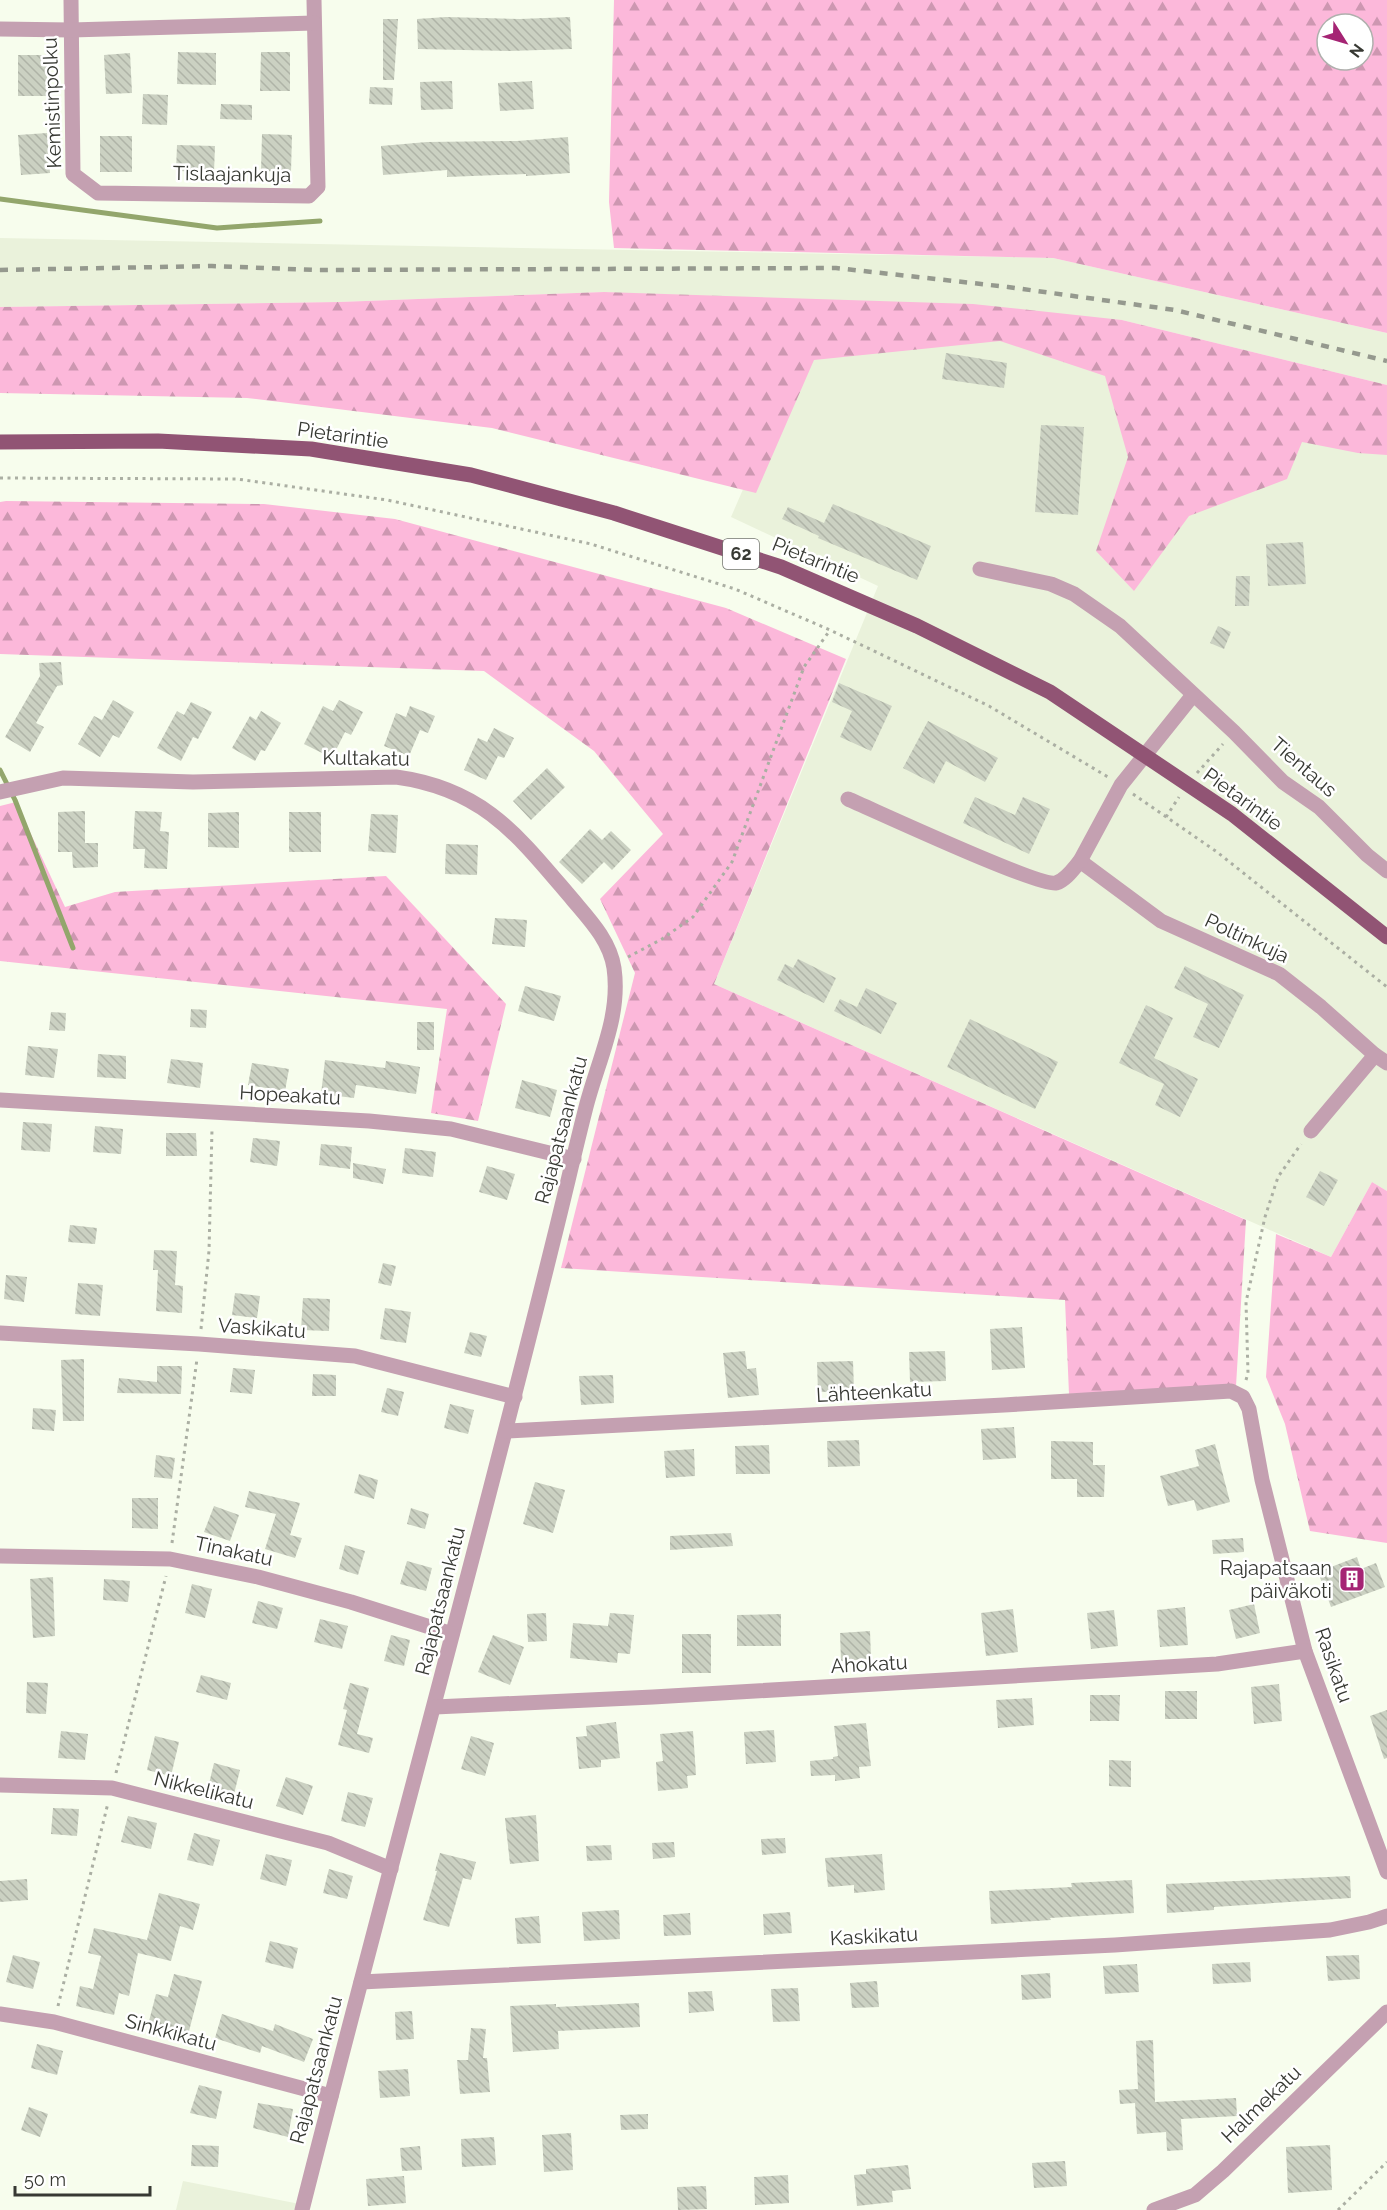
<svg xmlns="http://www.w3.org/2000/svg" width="1387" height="2210" font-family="Raleway,sans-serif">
  <defs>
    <pattern id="forest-firs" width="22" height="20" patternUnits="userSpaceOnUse" patternTransform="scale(1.5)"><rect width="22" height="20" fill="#fcb8da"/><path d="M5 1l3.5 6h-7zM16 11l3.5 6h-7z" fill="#cd97b1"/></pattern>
    <pattern id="building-back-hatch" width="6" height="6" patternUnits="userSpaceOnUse" patternTransform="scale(1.5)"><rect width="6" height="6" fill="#cbd1c2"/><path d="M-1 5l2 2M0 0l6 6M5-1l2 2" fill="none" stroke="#afb4a7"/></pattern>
  </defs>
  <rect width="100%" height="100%" fill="#f7fded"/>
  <g fill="#eaf2db">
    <path d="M0,238L1053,258L1387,333V385L1122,320L604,292L339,302L0,307Z"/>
    <path d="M990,330L1387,418V1191L1372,1182L1331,1257L714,984L878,586L731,517L811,333Z"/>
    <path d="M183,2181L310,2206L309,2210H176Z"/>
  </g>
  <g fill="url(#forest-firs)" fill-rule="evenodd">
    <path d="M614,0H1387V333L1053,258L614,248L609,202ZM1327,24H1363V60H1327Z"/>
    <path d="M604,292L973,304L1122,320L1387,385V455L1358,453L1302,442L1287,479L1189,516L1134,591L1096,551L1128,457L1105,376L1000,341L814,360L756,493L492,428L247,398L0,393V307L339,302Z"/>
    <path d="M6,501L264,504L395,519L726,608L846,659L714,984L1246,1220L1236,1386L1069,1394L1065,1300L561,1268L635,973L600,899L663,834L594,751L484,671L0,654V502Z"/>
    <path d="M16,802L65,907L115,892L386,876L506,1004L478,1121L431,1113L447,1009L0,961V806Z"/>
    <path d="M1372,1182L1387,1191V1543L1310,1531L1285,1424L1266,1377L1276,1234L1331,1257Z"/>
  </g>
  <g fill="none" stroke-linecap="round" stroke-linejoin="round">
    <g stroke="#93a66c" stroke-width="5">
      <path d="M0,199L217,228L320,221"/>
      <path d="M0,770L15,800L73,948"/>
    </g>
  </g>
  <g fill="url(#building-back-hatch)">
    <path d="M446,17L520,19L570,17L572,49L509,51L418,49L417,19Z"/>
    <path d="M383,19H398L394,80H383Z"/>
    <path d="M178,52L216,53V85L177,84Z"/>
    <path d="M261,52H290V91H260Z"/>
    <path d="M130,53L132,93L106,94L104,55Z"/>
    <rect x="18" y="55" width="29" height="41"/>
    <path d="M452,81L453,109L421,110L420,82Z"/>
    <path d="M532,81L534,109L500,111L498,83Z"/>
    <path d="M370,87L393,88L392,105L369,104Z"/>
    <path d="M143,94L168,95L167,125L142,124Z"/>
    <path d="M221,104L252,105V120L220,119Z"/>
    <path d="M47,133L50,173L21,175L18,135Z"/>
    <path d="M262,134L292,135L291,172L261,171Z"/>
    <rect x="100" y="136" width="32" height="36"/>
    <path d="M568,137L570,173L526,176V174L447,177V170L383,175L381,146L427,142L517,141Z"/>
    <path d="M177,145L215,146L214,172L176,171Z"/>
    <path d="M946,353L1007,363L1004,388L942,379Z"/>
    <path d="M1041,425L1084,427L1078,515L1035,512Z"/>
    <path d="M833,504L931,546L917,580L818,538L819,536L782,519L788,507L824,523Z"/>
    <path d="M1303,542L1306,584L1268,586L1266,544Z"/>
    <path d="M1236,576H1250L1249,606H1235Z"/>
    <path d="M1218,626L1231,632L1224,649L1210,643Z"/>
    <path d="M61,662L63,685L57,686L36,723L44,727L30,752L5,737L40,676L39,663Z"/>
    <path d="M839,683L892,706L871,751L840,737L852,711L832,702Z"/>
    <path d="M113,700L134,712L119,738L113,735L100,757L78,744L94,716L102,720Z"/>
    <path d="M339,700L363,712L351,735L345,732L332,758L304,744L323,706L333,711Z"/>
    <path d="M191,702L212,712L198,739L193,737L181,761L157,748L177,711L184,715Z"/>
    <path d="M410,706L435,716L428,733L420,730L409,756L384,746L396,713L406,717Z"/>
    <path d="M261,711L281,723L265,751L261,750L255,761L232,748L250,716L256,720Z"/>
    <path d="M928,721L998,758L985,782L946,761L934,784L903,768Z"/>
    <path d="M494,728L514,738L504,758L498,756L486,780L464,770L478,738L487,742Z"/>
    <path d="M547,768L565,787L531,820L513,801Z"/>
    <path d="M975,797L1015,815L1023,797L1050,809L1029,854L963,823Z"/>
    <path d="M85,811V843H98V867L73,868L72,852H58V812Z"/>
    <path d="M135,811L162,812L160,831L169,832L167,869L144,868L145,849H133Z"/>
    <path d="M239,812V848L208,847V813Z"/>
    <rect x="289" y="812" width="32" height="40"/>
    <path d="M371,814L398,815L396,853L368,851Z"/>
    <path d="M590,829L602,840L611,831L631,850L612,870L604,862L582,884L559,862Z"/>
    <path d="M446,844L478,845L477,875L445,874Z"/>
    <path d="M495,918L527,920L525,947L492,944Z"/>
    <path d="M798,959L836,978L824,1003L777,980L785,964L793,968Z"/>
    <path d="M1185,966L1244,995L1219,1048L1193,1037L1208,1004L1174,988Z"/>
    <path d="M525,986L561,996L554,1021L518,1011Z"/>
    <path d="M866,988L897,1003L881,1034L834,1011L840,999L857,1007Z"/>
    <path d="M1146,1005L1173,1018L1154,1058L1198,1079L1180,1117L1155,1105L1164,1084L1119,1063Z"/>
    <path d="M191,1009L207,1010L206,1028L190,1027Z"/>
    <path d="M51,1012L66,1013L65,1031L49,1030Z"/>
    <path d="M970,1019L1058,1062L1035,1109L947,1067Z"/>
    <rect x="417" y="1022" width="17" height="28"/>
    <path d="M28,1046L58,1049L54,1078L25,1075Z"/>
    <path d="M98,1054L126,1056V1079L97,1077Z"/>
    <path d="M171,1059L203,1063L200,1088L167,1083Z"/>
    <path d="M325,1060L385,1068L386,1061L420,1067L416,1094L356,1085L354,1098L321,1094Z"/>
    <path d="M252,1063L289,1069L285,1091L248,1085Z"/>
    <path d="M522,1080L557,1090L550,1117L515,1108Z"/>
    <path d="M23,1122L52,1124L50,1152L21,1150Z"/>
    <path d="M95,1126L123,1129L121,1154L93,1152Z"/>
    <path d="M166,1133H196L197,1156H166Z"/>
    <path d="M253,1138L280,1141L277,1166L250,1162Z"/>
    <path d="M321,1144L352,1147L350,1169L319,1165Z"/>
    <path d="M405,1148L436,1152L433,1177L402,1173Z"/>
    <path d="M353,1163L386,1169L383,1184L353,1178Z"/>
    <path d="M487,1166L515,1174L507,1200L479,1192Z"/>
    <path d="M1320,1171L1338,1180L1324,1206L1306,1197Z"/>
    <path d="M70,1225L97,1228L95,1244L68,1242Z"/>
    <path d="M154,1250L177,1251L175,1285L183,1286L182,1313L156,1311L158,1270H153Z"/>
    <path d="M383,1263L396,1266L391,1286L378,1283Z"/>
    <path d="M6,1275L27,1277L24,1302L4,1299Z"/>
    <path d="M78,1283L103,1285L100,1316L75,1314Z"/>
    <path d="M235,1293L260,1296L257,1318L232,1315Z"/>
    <path d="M303,1298L330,1299L329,1331L301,1330Z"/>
    <path d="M385,1308L411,1312L406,1343L380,1339Z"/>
    <path d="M1022,1327L1025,1368L992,1370L990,1329Z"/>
    <path d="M470,1332L487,1336L481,1357L464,1353Z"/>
    <path d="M745,1351L747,1369L756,1368L759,1395L728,1398L723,1353Z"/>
    <path d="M945,1351L946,1381L910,1382L909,1352Z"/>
    <path d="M84,1359V1421H63L61,1360Z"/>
    <path d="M853,1361L854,1391L818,1392L817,1362Z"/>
    <path d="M157,1366H182L181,1394L117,1393L119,1378L157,1382Z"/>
    <path d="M233,1368L255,1370L252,1394L230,1392Z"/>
    <path d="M313,1374L336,1375V1396H312Z"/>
    <path d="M613,1375L614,1403L581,1405L579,1376Z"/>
    <path d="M387,1388L404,1392L398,1416L381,1412Z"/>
    <path d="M450,1404L474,1410L468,1434L444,1428Z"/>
    <path d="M33,1408L56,1410L54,1431L32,1429Z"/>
    <path d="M1014,1427L1016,1458L983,1460L981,1429Z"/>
    <path d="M859,1440L860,1466L828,1467L827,1441Z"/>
    <path d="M1051,1441L1093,1442V1465H1105L1104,1497H1077V1479H1051Z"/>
    <path d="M1215,1444L1230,1502L1197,1511L1194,1500L1168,1506L1160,1476L1199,1466L1195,1450Z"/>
    <path d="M769,1445L770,1474H736L735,1446Z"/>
    <path d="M694,1449L695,1476L666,1478L664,1451Z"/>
    <path d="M156,1455L175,1458L172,1479L154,1477Z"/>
    <path d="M359,1474L378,1480L374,1499L354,1493Z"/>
    <path d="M535,1482L565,1490L553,1533L523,1524Z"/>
    <path d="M249,1491L300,1503L290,1535L302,1538L295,1558L265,1549L276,1514L245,1507Z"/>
    <path d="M132,1498H158V1529L132,1528Z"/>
    <path d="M214,1506L239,1515L230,1541L204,1532Z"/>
    <path d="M411,1508L429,1514L425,1529L407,1524Z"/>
    <path d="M731,1533L733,1546L670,1550V1536Z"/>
    <path d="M1243,1538L1244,1552L1213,1554L1212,1540Z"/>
    <path d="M345,1545L365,1551L358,1575L339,1569Z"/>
    <path d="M1357,1557L1361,1569L1376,1563L1385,1587L1331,1607L1318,1572Z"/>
    <path d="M407,1561L432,1568L426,1591L400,1584Z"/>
    <path d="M53,1577L55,1636L33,1638L30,1579Z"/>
    <path d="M104,1579L130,1581L128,1602L103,1600Z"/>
    <path d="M192,1584L212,1589L205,1618L185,1613Z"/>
    <path d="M258,1601L283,1608L277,1629L252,1623Z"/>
    <path d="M1254,1604L1260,1633L1236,1639L1229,1610Z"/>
    <path d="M1185,1607L1188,1645L1160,1647L1157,1610Z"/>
    <path d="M1013,1609L1018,1652L986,1656L981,1613Z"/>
    <path d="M1114,1610L1118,1646L1091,1649L1087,1613Z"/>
    <path d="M546,1613L547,1641L528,1642L527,1614Z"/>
    <path d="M610,1613L634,1615L630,1654L618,1653L617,1663L570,1658L573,1623L608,1626Z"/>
    <path d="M781,1614V1646H737V1615Z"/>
    <path d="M320,1619L348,1626L342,1649L314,1642Z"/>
    <path d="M870,1631L871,1659L841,1661L840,1633Z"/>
    <rect x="682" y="1634" width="29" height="39"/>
    <path d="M391,1635L410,1640L404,1666L384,1661Z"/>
    <path d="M493,1635L524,1647L510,1685L478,1672Z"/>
    <path d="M201,1675L231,1683L227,1700L196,1692Z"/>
    <path d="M27,1682L48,1683L46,1714L26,1713Z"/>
    <path d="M350,1683L369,1688L357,1734L373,1738L369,1753L338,1745L347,1710L343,1709Z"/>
    <path d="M1279,1684L1282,1721L1254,1724L1251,1687Z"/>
    <rect x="1165" y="1691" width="32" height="28"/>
    <path d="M1090,1695H1120L1119,1721H1090Z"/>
    <path d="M1032,1698L1034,1725L998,1728L996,1700Z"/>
    <path d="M1387,1710V1758L1384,1759L1370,1716Z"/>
    <path d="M616,1722L620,1758L601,1760V1767L579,1769L576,1737L587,1736L586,1726Z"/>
    <path d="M866,1723L871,1766L859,1767L860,1778L835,1781V1775L811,1776L810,1761L833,1759V1757L838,1756L834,1726Z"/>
    <path d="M774,1730L776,1762L746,1764L744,1732Z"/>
    <path d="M61,1731L88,1734L85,1760L58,1758Z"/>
    <path d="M693,1731L696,1775L687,1776L688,1788L658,1791L656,1762L663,1761L660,1734Z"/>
    <path d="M155,1736L179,1742L171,1776L147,1770Z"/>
    <path d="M471,1736L494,1743L485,1776L461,1769Z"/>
    <path d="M1109,1760L1131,1761V1787L1109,1786Z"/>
    <path d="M214,1763L240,1770L233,1798L207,1792Z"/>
    <path d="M286,1777L313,1786L303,1815L276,1806Z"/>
    <path d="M348,1792L373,1798L365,1827L341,1821Z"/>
    <path d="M53,1808L79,1809L77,1836L51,1834Z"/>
    <path d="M536,1815L539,1861L510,1864L505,1818Z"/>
    <path d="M128,1816L157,1823L151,1849L121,1842Z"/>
    <path d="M194,1833L220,1840L213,1866L187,1860Z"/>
    <path d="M785,1838L786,1853L762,1855L761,1839Z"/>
    <path d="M674,1842L675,1857L653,1859L652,1843Z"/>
    <path d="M611,1845L612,1860L587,1861L586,1846Z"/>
    <path d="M440,1853L476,1862L471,1880L463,1878L449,1927L423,1920L437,1871H435Z"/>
    <path d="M266,1854L292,1860L286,1886L260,1879Z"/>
    <path d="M882,1854L885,1890L854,1893V1885L828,1887L825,1858Z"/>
    <path d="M329,1869L353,1876L347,1899L323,1893Z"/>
    <path d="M1350,1876L1351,1898L1214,1907V1910L1167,1913L1166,1884Z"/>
    <path d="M27,1879L28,1900L0,1902V1881Z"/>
    <path d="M1132,1880L1134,1913L1050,1918L1051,1920L991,1924L989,1891L1072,1887L1071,1883Z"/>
    <path d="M159,1893L200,1904L193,1930L180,1926L171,1961L138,1953L129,1996L119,1993L114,2015L76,2006L80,1986L93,1989L101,1956L88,1953L94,1928L147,1940Z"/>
    <path d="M619,1910L620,1939L584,1941L582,1912Z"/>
    <path d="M790,1912L792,1933L764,1935L763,1914Z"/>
    <path d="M690,1913L691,1935L664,1936L663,1915Z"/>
    <path d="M539,1916L541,1943L517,1944L515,1918Z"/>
    <path d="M270,1941L298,1948L293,1969L265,1962Z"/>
    <path d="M13,1955L40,1962L33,1989L6,1982Z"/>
    <path d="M1359,1955L1360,1979L1328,1981L1326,1956Z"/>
    <path d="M1250,1962L1251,1982L1213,1984L1212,1964Z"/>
    <path d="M1137,1964L1139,1992L1105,1994L1103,1966Z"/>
    <path d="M1050,1973L1051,1998L1022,2000L1021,1975Z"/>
    <path d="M174,1974L202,1981L188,2035L148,2025L156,1994L168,1997Z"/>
    <path d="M877,1981L879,2007L852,2008L850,1983Z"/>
    <path d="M798,1988L800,2021L773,2022L771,1989Z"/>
    <path d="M712,1991L714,2011L689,2013L688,1992Z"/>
    <path d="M639,2003L640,2027L558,2031L559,2049L513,2052L510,2006L556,2004V2007Z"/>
    <path d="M412,2011L414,2039L396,2040L395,2012Z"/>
    <path d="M222,2014L273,2031L275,2024L313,2039L304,2062L262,2046L260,2053L215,2038Z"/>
    <path d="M471,2028L486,2029L483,2058H487L490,2092L460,2094L457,2060H468Z"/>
    <path d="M1153,2040L1155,2102L1236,2098L1237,2116L1181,2119L1183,2150L1167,2151L1166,2132L1137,2134L1135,2103L1120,2104L1119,2090L1138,2089L1136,2041Z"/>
    <path d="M37,2044L63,2051L57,2075L31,2068Z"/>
    <path d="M408,2069L410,2096L380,2098L378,2071Z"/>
    <path d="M199,2085L222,2091L216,2119L190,2113Z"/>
    <path d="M258,2103L293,2109L288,2137L253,2128Z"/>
    <path d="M29,2107L48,2114L40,2137L21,2130Z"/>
    <path d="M648,2114V2129L621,2130L620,2115Z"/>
    <path d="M571,2133L573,2170L544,2172L542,2135Z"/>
    <path d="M494,2137L496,2165L462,2167L461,2139Z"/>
    <path d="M192,2145L219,2146L218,2167L191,2166Z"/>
    <path d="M1330,2145L1332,2190L1288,2193L1286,2147Z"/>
    <path d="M420,2146L422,2170L402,2171L400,2148Z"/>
    <path d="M1065,2161L1067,2186L1034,2188L1032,2163Z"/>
    <path d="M908,2165L911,2189L892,2191L893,2202L857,2206L854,2175L866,2174V2169Z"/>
    <path d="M788,2175L789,2203L755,2205L754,2177Z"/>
    <path d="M404,2176L406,2203L368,2206L366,2179Z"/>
    <path d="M706,2186L707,2209L678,2210L677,2187Z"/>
  </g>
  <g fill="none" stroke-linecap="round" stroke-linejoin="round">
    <g stroke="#abafa3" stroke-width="3" stroke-dasharray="3 4.5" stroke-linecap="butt">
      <path d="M0,478L237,479L387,500L591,544L735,589L830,630L989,706L1108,777"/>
      <path d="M1197,773L1223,744"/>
      <path d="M1133,794L1217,852L1387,987"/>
      <path d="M1166,817L1179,797"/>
      <path d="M628,957L662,939L693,917L732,862L804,667L830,630"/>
      <path d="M201,1329L209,1251L212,1129"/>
      <path d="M1246,1380L1248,1373L1246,1302L1265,1217L1278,1177L1301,1144"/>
      <path d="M172,1543L197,1359"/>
      <path d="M116,1773L166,1576"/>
      <path d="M58,2006L108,1803"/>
      <path d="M1338,2210L1387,2162"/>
    </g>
    <g stroke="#c4a0b1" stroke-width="15">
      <path d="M71,0L73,174L98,193L309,196L318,187L314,0"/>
      <path d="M0,29L71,30L314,23"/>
      <path d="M980,569L1051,584L1074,594L1120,626L1234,732L1283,782L1319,807L1367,855L1387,871"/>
      <path d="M0,792L63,778L193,782L396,777C485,789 519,837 573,900C590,920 610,941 614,968C621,1017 598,1060 586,1107C575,1150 565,1194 554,1238C474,1563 384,1886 302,2210"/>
      <path d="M848,799C876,811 1039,887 1056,883C1066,880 1074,868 1080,861L1161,921L1279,974L1321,1007L1375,1055L1387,1063"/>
      <path d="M1080,861L1121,785L1193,695"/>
      <path d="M0,1100L369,1121L451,1129L574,1159"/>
      <path d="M1311,1131L1375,1055"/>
      <path d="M0,1333L199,1344L355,1356L515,1397"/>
      <path d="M506,1431L1004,1405L1231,1391L1243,1397L1249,1409L1262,1480L1305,1651L1387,1872"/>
      <path d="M0,1556L170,1559L258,1577L351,1602L452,1634"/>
      <path d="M435,1707L653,1697L1217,1664L1305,1651"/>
      <path d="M0,1785L112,1788L328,1843L391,1869"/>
      <path d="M361,1982L1115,1945L1330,1930L1369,1922L1387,1916"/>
      <path d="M0,2014L54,2022L331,2096"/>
      <path d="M1154,2210L1195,2195L1223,2171L1387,2012"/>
    </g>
    <path stroke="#915474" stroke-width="15" d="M0,442L158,441L311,449L471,475L614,513L781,567L917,626L1050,692L1232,814L1387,937"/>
    <path stroke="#95998e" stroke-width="4.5" stroke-dasharray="8 8" stroke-linecap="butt" d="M0,270L212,266L317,270L836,268L1008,287L1175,310L1387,361"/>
  </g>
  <defs>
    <symbol id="building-square" viewBox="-11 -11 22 22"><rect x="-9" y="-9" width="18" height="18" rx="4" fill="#a52474" stroke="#fff"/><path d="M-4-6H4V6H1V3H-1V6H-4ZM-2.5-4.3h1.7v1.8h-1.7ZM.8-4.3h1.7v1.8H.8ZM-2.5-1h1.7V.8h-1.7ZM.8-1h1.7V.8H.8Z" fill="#fff"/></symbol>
  </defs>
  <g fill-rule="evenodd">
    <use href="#building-square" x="1337" y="1564" width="30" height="30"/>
  </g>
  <g text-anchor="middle" stroke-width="5" stroke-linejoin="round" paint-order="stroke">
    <rect fill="#fff" stroke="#737470" stroke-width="1.5" x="723" y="539" width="36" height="30" rx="4.5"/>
    <g font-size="18" font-weight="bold" fill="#373933">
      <text x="741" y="560">62</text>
    </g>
    <g font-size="20" fill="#373933" stroke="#fff">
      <text transform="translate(52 103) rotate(-92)" y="7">Kemistinpolku</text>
      <text transform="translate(232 174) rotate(1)" y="7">Tislaajankuja</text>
      <text transform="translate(343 435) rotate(8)" y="7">Pietarintie</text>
      <text transform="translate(816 560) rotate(22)" y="7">Pietarintie</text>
      <text transform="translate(366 758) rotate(1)" y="7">Kultakatu</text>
      <text transform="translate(1304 767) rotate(41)" y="7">Tientaus</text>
      <text transform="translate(1243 799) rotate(36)" y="7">Pietarintie</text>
      <text transform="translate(1247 938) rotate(25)" y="7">Poltinkuja</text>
      <text transform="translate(290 1095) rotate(3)" y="7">Hopeakatu</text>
      <text transform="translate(561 1130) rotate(-75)" y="7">Rajapatsaankatu</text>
      <text transform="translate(262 1328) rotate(4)" y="7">Vaskikatu</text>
      <text transform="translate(874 1392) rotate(-3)" y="7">Lähteenkatu</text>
      <text transform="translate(234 1551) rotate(12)" y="7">Tinakatu</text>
      <text transform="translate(440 1601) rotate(-76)" y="7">Rajapatsaankatu</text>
      <text transform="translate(869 1664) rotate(-3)" y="7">Ahokatu</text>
      <text transform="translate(1334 1665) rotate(71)" y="7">Rasikatu</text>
      <text transform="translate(204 1790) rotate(14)" y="7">Nikkelikatu</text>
      <text transform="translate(874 1936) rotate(-3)" y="7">Kaskikatu</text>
      <text transform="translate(171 2032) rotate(15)" y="7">Sinkkikatu</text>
      <text transform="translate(316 2070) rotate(-75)" y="7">Rajapatsaankatu</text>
      <text transform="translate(1261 2104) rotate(-44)" y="7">Halmekatu</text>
    </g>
    <g font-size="20" fill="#373933" stroke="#fff" text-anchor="end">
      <text x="1332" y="1575">Rajapatsaan<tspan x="1332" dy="23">päiväkoti</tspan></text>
    </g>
  </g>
  <g transform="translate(1345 42) rotate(127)"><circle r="28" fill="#ffffff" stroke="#afb0ad" stroke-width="1.5"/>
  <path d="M0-4.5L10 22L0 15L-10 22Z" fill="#a52474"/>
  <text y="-9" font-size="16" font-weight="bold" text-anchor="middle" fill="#373933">N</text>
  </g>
  <path d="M15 2186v9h135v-9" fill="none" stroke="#373933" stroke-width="3"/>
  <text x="24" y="2186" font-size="18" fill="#373933" stroke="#ffffff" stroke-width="4.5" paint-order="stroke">50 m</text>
</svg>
